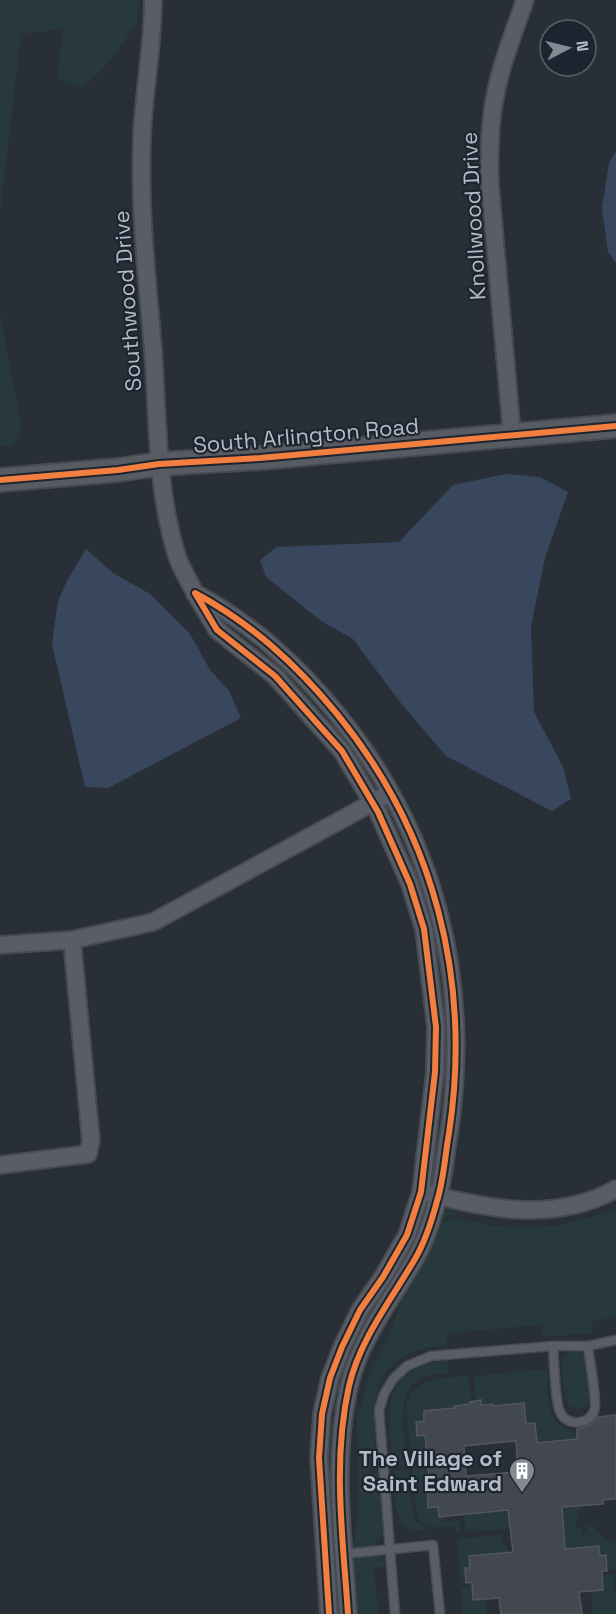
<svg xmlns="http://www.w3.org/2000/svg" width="616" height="1614" font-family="'Space Grotesk',sans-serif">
  <rect width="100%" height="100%" fill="#292f36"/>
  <g fill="#27393c">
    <path d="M0,0H139L137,23L108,64L82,88L57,79L63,29L21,34L0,214Z"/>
    <path d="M0,313L21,425L14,444L0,446Z"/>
    <path d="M616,1208V1316L592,1322V1333L543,1337L541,1325L447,1333V1345C438,1346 428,1347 419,1350C363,1365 374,1425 377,1468L368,1470L369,1473H378L383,1532L382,1536L375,1541L376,1556L381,1558L386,1564L384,1567H374L378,1614H349L350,1560L356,1534L358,1501L357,1418L371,1372L388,1338L428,1230C436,1218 441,1209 457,1210L456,1216L449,1215L439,1220L435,1234L443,1221L450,1219C466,1219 481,1224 497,1226C542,1231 574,1225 616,1208Z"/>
    <path d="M574,1351L582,1353C589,1362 593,1396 587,1406L580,1409L570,1407C565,1401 560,1368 563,1360C565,1354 569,1352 574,1351Z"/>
    <path d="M448,1360V1373C442,1374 435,1374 429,1375C391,1387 405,1436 407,1465L393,1467C389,1410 377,1371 448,1360Z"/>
    <path d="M547,1369C548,1396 543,1424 576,1433V1436L586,1435L539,1462L535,1423L526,1424L493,1406V1404L481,1405V1401H476L474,1376Z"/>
    <path d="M468,1376L472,1402L470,1404L455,1406V1410L424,1411V1421L416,1422L417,1436L425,1435L429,1478L427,1479L428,1508L438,1507L446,1516L447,1522L460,1520L459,1533H457L455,1526C440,1527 426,1531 417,1516L406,1409C410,1376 443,1378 468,1376Z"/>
    <path d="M407,1470L409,1471L412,1512L415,1521L428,1531C390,1534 396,1499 394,1471Z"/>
    <path d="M582,1502L575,1528H581L582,1534L587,1533V1527L592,1525L604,1538L616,1543V1569L607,1570L606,1556H600L599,1546L579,1547V1551L565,1552L561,1504Z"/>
    <path d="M512,1509L510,1528L466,1532L463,1514Z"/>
    <path d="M500,1535L509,1552L503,1553V1557L465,1568L466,1583H461L457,1539Z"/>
    <path d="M616,1574L614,1583L615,1589L613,1590L616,1594V1614H593L591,1591L603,1589L602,1575Z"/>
    <path d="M472,1586L474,1600L486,1599L487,1614H463L461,1588Z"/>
  </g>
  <g fill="#38475e">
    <path d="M616,151V263L608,252L602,208L609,163Z"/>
    <path d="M506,474L540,477L568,492L545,558L531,626L534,712L563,767L571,799L552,811L446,756L400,702L353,639L321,621L266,577L260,560L277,547L399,542L453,485Z"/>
    <path d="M86,549L113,573L150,594L190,634L210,670L229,691L241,718L108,788L85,787L52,644L58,601L68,579Z"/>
  </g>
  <path fill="#43484e" stroke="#51565d" stroke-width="1.5" fill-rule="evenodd" d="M481,1400V1405L493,1404V1406L524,1403L526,1424L535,1423L537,1443L577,1439V1429L590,1425L598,1417L616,1415V1499L603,1500V1504L562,1507L565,1549L599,1546L600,1556L606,1555L607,1571H602L603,1590L579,1592L582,1614H501L499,1598L473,1600L472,1582L466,1583L465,1568H470L469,1556L513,1552L508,1510L439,1517L438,1507L428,1508L427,1478H429L425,1435L417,1436L416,1422L424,1421V1411L455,1408L454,1406L470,1404V1402ZM516,1441L518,1472L466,1476L464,1446Z"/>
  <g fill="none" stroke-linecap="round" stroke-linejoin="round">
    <defs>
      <g id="service">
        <path d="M553,1346C554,1360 555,1402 560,1412C566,1426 588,1426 594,1411C598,1402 589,1358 588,1346"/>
        <path d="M344,1554L433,1545L440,1614"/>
        <path d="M395,1614L379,1410L384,1394L393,1379L407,1366L431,1356L553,1346H588L616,1340"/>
      </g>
      <g id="minor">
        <path d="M153,0C153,46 144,90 142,136C139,207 147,278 153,349C158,418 156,489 177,556C181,568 189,581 195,593"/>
        <path d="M512,435L490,185C489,156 489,126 495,97C501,64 514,32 525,0"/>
        <path d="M0,945L72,940L153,922L383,797"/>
        <path d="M0,1165L88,1154L91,1141L72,940"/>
        <path d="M430,1194C492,1210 557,1222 616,1189"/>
        <path d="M329,1614L319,1458L322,1414L330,1378L342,1347L360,1310L383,1277L407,1235L421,1192L435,1072L436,1027L424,929L410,884L378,812L342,751L275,676L217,630L195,593C252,624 296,664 337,714C435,834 472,981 449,1133C445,1155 444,1179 437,1201C432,1220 425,1242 415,1259C391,1300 360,1339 349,1386C332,1462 343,1538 348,1614"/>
      </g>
      <path id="secondary" d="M0,480L118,470L159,464L260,458L616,426"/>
    </defs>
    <use href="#service" stroke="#474b51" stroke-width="11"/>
    <use href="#minor" stroke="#474b51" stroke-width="20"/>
    <use href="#secondary" stroke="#474b51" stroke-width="26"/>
    <use href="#service" stroke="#595d65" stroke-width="8"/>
    <use href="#minor" stroke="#595d65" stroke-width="16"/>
    <use href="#secondary" stroke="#585c62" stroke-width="22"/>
    <defs>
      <g id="cycleway">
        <path d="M0,480L118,470L159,464L260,458L616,426"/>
        <path d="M329,1614L319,1458L322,1414L330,1378L342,1347L360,1310L383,1277L407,1235L421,1192L435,1072L436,1027L424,929L410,884L378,812L342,751L275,676L217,630L195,593C252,624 296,664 337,714C435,834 472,981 449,1133C445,1155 444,1179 437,1201C432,1220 425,1242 415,1259C391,1300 360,1339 349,1386C332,1462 343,1538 348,1614"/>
      </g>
    </defs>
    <use href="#cycleway" stroke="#1d2530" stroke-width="10"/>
    <use href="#cycleway" stroke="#f27e40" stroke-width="6"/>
  </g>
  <defs>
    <symbol id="building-pin" viewBox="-11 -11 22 30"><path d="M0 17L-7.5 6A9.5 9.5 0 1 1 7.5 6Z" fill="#838a94" stroke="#1d2530"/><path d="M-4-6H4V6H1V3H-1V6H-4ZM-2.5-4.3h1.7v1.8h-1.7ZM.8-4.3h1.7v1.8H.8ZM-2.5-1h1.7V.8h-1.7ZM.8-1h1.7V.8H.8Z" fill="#fff"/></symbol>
  </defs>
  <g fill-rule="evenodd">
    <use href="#building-pin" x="507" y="1456" width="30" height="40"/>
  </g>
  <g text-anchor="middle" stroke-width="4.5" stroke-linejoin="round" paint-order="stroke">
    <g font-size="22" fill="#b3bbc7" stroke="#1d2530">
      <text transform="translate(473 216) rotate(-93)" y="8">Knollwood Drive</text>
      <text transform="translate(127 301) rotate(-94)" y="8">Southwood Drive</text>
      <text transform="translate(306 435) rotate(-5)" y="8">South Arlington Road</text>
    </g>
    <g font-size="22" font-weight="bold" fill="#b3bbc7" stroke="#1d2530" text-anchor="end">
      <text x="502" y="1466">The Village of<tspan x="502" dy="25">Saint Edward</tspan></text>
    </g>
  </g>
  <g transform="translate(568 48) rotate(83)"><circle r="28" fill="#1d2530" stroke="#59616c" stroke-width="1.5"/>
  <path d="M0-4.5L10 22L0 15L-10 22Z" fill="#838a94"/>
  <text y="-9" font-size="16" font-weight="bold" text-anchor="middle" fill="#b3bbc7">N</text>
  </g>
</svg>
